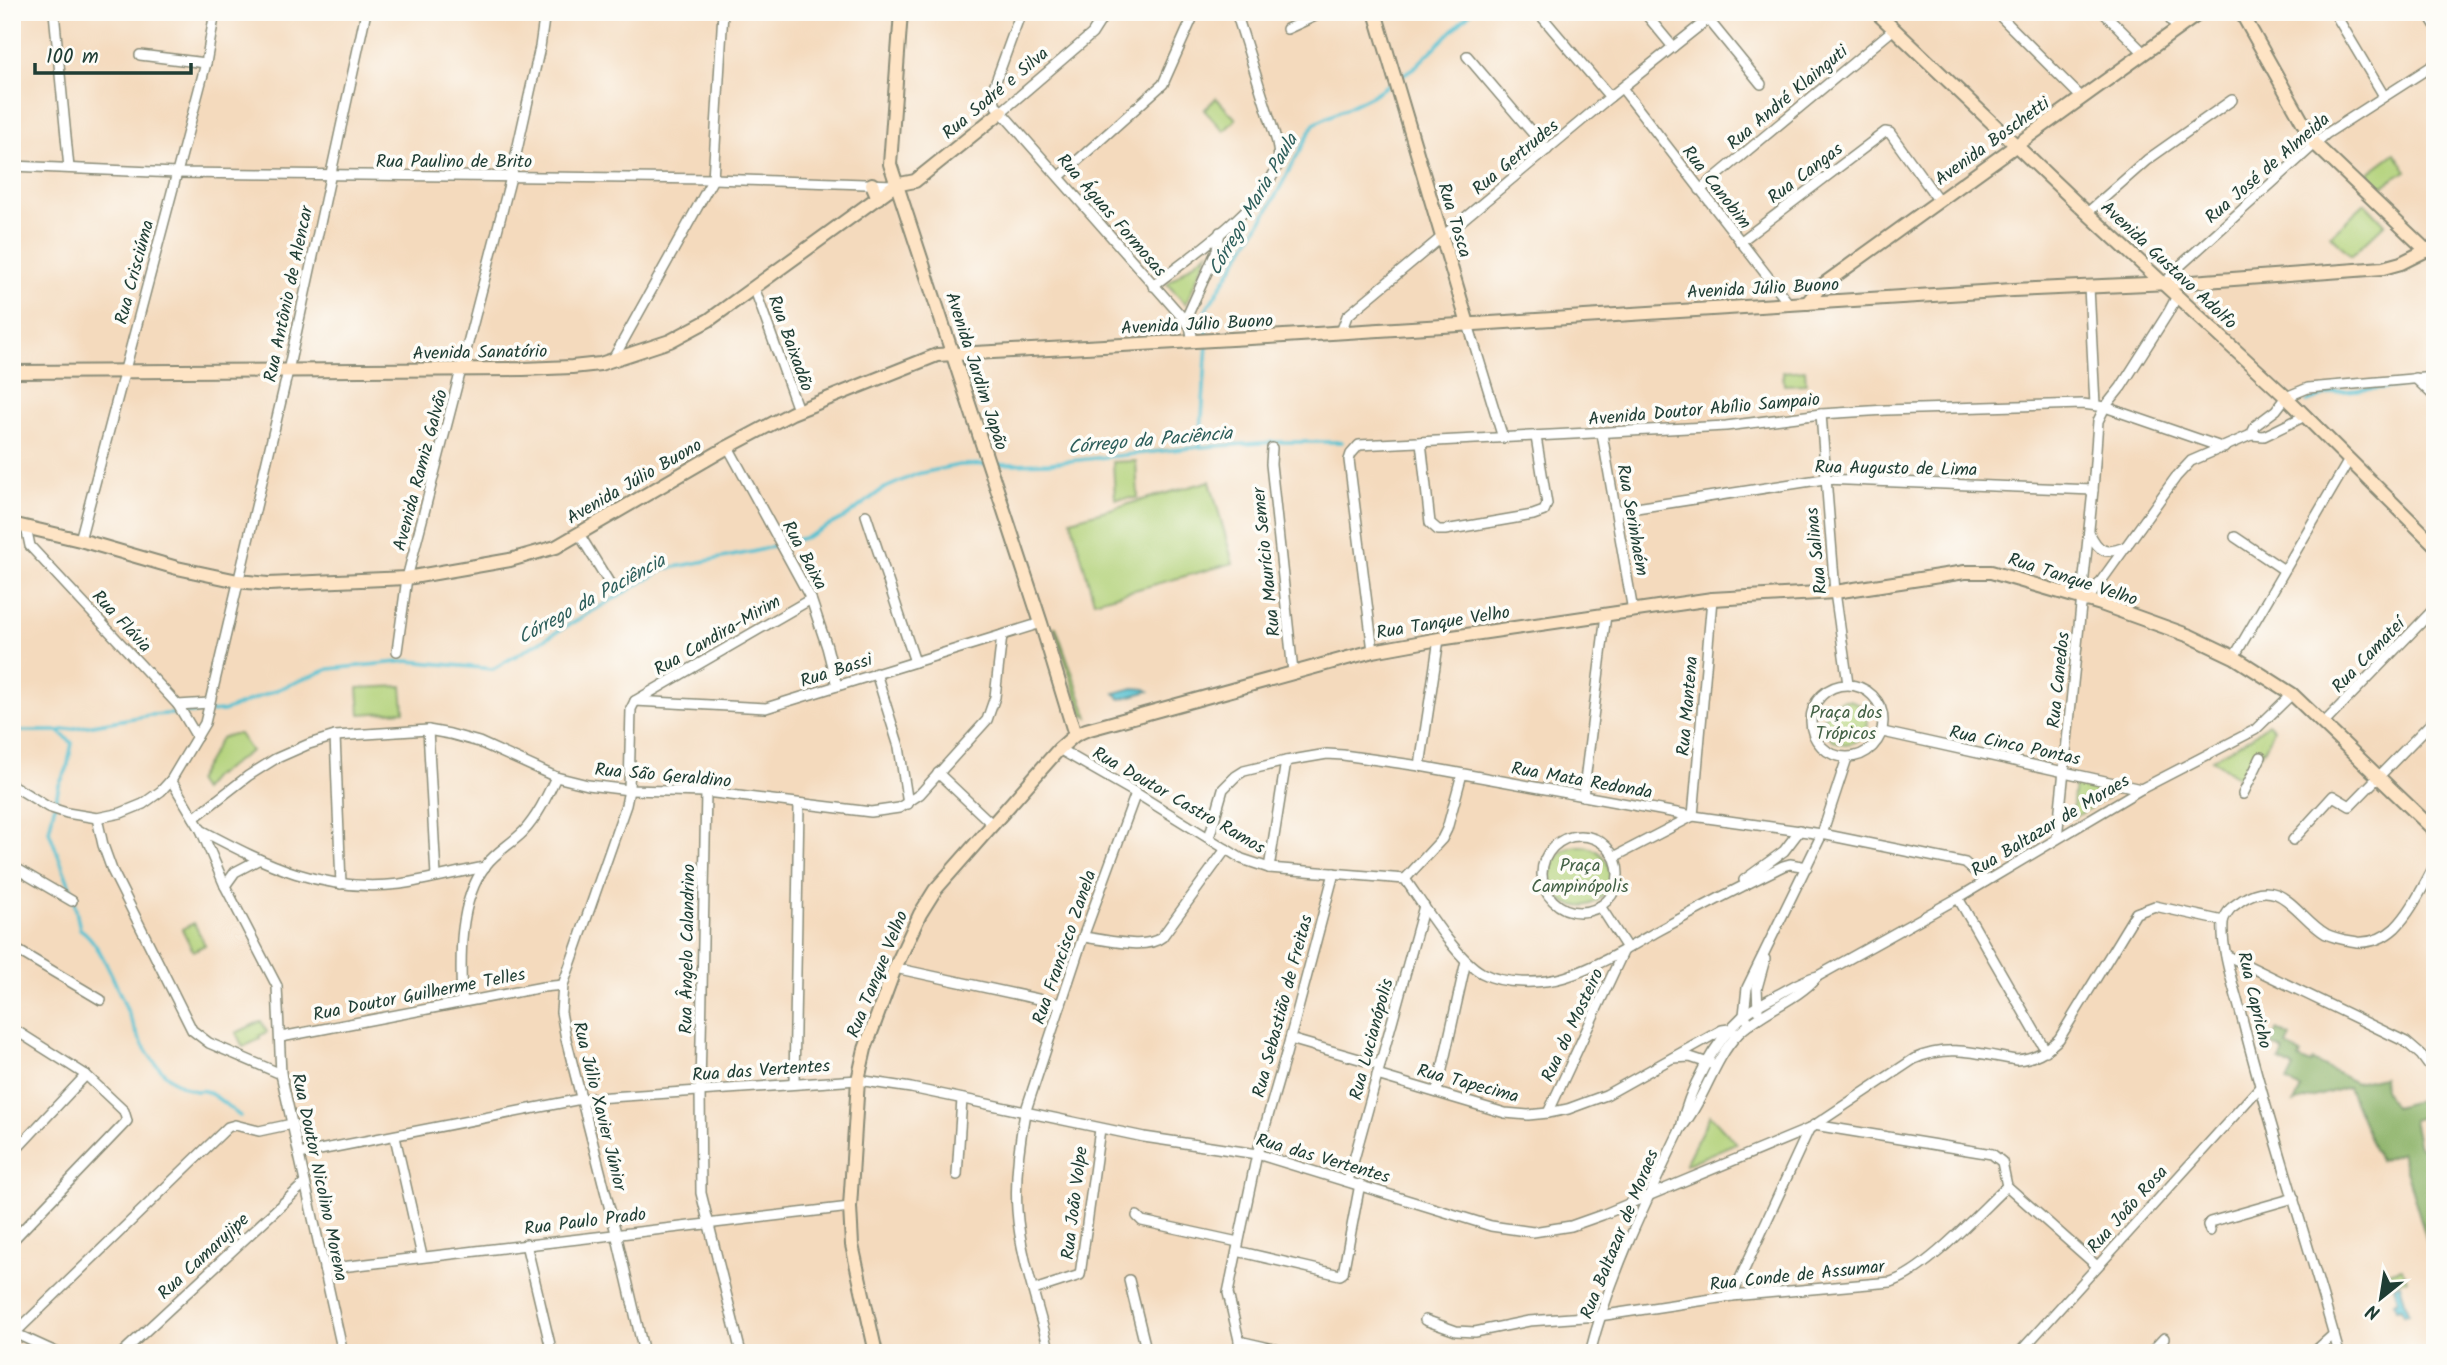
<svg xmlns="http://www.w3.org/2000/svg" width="2447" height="1365" font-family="Kalam,sans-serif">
  <rect width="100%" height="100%" fill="#fdfcf7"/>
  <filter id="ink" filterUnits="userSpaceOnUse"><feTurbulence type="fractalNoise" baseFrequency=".0143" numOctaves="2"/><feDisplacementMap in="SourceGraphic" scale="14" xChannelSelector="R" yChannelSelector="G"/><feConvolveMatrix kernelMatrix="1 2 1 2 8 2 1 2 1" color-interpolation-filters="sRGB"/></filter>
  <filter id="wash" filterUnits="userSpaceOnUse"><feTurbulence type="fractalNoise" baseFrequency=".00686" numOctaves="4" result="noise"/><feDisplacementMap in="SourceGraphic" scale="28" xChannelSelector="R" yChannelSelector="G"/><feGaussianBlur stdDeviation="1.57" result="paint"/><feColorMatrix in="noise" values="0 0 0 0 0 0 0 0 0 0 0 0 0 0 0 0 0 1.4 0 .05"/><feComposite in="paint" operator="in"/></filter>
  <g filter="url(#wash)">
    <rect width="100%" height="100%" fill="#f4dabd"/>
    <g fill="#b3d27a" stroke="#698857" stroke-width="2">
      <path d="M1216,98L1236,119L1224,131L1204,110Z"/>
      <path d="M2395,153L2407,171L2380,187L2368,173Z"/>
      <path d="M2365,203L2385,224L2351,256L2331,235Z"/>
      <path d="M1208,252L1186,304L1167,284Z"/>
      <path d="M1805,370L1806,384L1784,385L1783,372Z"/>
      <path d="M1136,461L1138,498L1115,499L1113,462Z"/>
      <path d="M1210,481L1233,563L1094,601L1071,520Z"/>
      <path d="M1054,627H1056L1088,717L1083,715Z"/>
      <path d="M402,686L404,711L360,714L358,688Z"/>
      <circle cx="1846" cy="722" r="22"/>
      <path d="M2268,723L2274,729L2266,747L2240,779L2212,759L2250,738Z"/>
      <path d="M233,734H239L251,751L212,778L202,790L196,781L221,738Z"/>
      <path d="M2075,781L2116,789L2118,791L2074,818L2072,816Z"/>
      <circle cx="1580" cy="876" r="30"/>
      <path d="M194,923L205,945L193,951L182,929Z"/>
      <path d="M261,1021L267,1032L259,1036L260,1039L243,1047L236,1033Z"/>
      <path d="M1710,1115L1736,1143L1685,1165V1164Z"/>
      <path d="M2402,1268L2406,1279L2389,1284L2385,1273Z"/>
    </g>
    <path fill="#8eb46a" stroke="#56784f" stroke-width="2" d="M2277,1030L2291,1037L2287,1046L2301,1054L2299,1059L2311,1064L2313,1061L2356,1083L2383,1077L2384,1089L2394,1107L2435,1096V1113L2413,1120L2419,1147L2433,1145L2435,1153V1243L2430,1251L2401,1153L2379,1161L2348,1087L2294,1103L2301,1089L2287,1082L2294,1068L2280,1061L2284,1051L2270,1044Z"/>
    <g fill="#56c1d1" stroke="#3a7f82" stroke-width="2">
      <path d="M1133,688L1146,689L1149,691L1120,699L1115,693Z"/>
      <path d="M2400,1284L2408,1313L2403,1314L2401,1308L2396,1309L2394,1302L2398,1300L2394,1286Z"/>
    </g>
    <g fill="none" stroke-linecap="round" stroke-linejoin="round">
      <g stroke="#56c1d1" stroke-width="3.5">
        <path d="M1207,336L1205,312L1269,208L1314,124L1371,96L1416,66L1471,12"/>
        <path d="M2307,402L2333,392L2419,385"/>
        <path d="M1200,447L1207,344"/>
        <path d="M12,728L19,731H58L150,715L224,711L329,669L409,661L493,669L665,569L752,552L807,537L847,516L883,489L917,474L959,465L1050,463L1200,447L1276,442H1342"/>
        <path d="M58,731L72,743L67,769L59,785L49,831L72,892L80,929C103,942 126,1011 138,1036C150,1059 168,1084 195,1091C198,1091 202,1090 205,1091C217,1095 230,1109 240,1116"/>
      </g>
    </g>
  </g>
  <g filter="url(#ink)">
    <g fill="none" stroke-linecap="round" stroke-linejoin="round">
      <defs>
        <g id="street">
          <path d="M54,12L69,168"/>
          <path d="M1021,12L992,92L996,106L1190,326L1193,341"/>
          <path d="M1538,12L1610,97"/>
          <path d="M1644,12L1673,47"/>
          <path d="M1996,12L2082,98"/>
          <path d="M2103,12L2144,53"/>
          <path d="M2165,12L2177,29"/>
          <path d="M2334,12L2384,96"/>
          <path d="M2427,12L2435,25"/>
          <path d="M1708,19L1761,84"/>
          <path d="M1287,29L1324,12"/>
          <path d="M140,55L206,63"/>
          <path d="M1467,56L1547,150"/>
          <path d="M1622,88L1789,304"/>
          <path d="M1001,112L1092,34L1106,12"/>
          <path d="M12,166L176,173L713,179L895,185"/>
          <path d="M1059,177L1163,84L1195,12"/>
          <path d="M1700,190L1894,29"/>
          <path d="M2087,213L2147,160L2232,100"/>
          <path d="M1740,242L1885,132L1890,133L1939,201"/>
          <path d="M2164,284L2181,265L2326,134L2435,64"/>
          <path d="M1153,286C1191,256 1262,209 1278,164C1280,156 1278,149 1277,142L1236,12"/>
          <path d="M754,287L798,410"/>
          <path d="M2089,287L2095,405"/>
          <path d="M1185,321L1217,250L1220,232"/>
          <path d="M1468,324L1503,438"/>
          <path d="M1341,332L1347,316L1610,97L1717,12"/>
          <path d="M612,361L713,179L723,12"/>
          <path d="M2415,378L2435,397"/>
          <path d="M1821,414L1835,592L1848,684"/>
          <path d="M1602,434L1633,611"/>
          <path d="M2251,435L2256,425L2276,410L2286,397L2308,388L2435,377"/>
          <path d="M1421,442L1430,523L1438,530H1445L1533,515L1544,511L1547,504L1536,437"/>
          <path d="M728,447L811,599L827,647L837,686"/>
          <path d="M1272,448L1271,464L1293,672"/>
          <path d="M1617,511L1824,479L2093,490"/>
          <path d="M866,515L915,662"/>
          <path d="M26,527L30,546L178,705L197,737"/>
          <path d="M2089,532C2099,553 2106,555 2127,546"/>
          <path d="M579,534L610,584"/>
          <path d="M2235,537L2284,570"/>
          <path d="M80,540L206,63L215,12"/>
          <path d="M2086,602L2176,477L2191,461L2251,435L2264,436L2305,416"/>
          <path d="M397,651L407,578L511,177L540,47L545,12"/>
          <path d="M1373,651L1349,460L1351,454L1359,445L1726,426L1821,414L1886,410L2083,404L2105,407L2224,448"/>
          <path d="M2234,657L2349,460"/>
          <path d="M876,673L899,747L908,804"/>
          <circle cx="1847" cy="721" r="36"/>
          <path d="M635,701L766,708L1041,623"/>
          <path d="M178,705L209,703"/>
          <path d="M2324,723L2435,608"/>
          <path d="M428,730L436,876"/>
          <path d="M1883,732L2141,789"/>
          <path d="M335,736L341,884"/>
          <path d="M1059,749L1136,793L1242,859L1269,868L1405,879C1422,903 1457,960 1482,973C1504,985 1542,984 1565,977C1595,968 1628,948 1656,932C1698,909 1740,887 1783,866L1790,864L1807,867"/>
          <path d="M1420,766L1439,639"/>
          <path d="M938,773L992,824"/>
          <path d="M171,780L201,830L225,886L277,986L281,1074L343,1353"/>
          <path d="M12,785L48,807L67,813L97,818L121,813L143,804L161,791L171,780L205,723L288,371L366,12"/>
          <path d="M706,792L700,1090L701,1193L741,1353"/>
          <path d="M2243,794L2261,757"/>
          <path d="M1583,796L1606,615"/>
          <path d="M97,818L103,845L112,870L192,1030L209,1043L281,1074"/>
          <path d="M194,818L248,776L275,759L309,744L335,736L428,730L450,734L479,742L556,777L588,785L629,790L706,792L871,812L899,808L920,794L987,720L995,697L1002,635"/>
          <path d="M201,830C267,865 322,893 400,884C428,880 457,872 485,867"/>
          <circle cx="1580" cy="874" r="38"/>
          <path d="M1209,838L1223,789L1236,776L1244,771L1286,761L1327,754L1343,755L1420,766L1693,816L1822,834L1965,863L1986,881"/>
          <path d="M2057,838L2093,490L2098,421L2105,407L2121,387L2168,313L2177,296"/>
          <path d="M2293,840L2333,796L2350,806L2435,719"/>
          <path d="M1614,857L1693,816L1712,599"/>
          <path d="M12,866L72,901"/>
          <path d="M1269,868L1286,761"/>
          <path d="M1405,879L1442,839L1447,829L1462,774"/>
          <path d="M1744,880L1784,851L1800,830"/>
          <path d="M225,886L235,872L258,860"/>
          <path d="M1958,898L2046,1051"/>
          <path d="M1600,906L1627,948"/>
          <path d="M1083,937C1105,939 1145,951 1162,937L1226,849"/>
          <path d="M12,947L101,1000"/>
          <path d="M2226,955L2406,1042L2421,1055L2435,1074"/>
          <path d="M895,968L1061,1004"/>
          <path d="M462,1002C460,959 458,901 486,865C496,852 511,844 523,832C538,816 547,796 556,777"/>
          <path d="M1758,1010L1757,988L1765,959"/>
          <path d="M1750,1024L1744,1015L1747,988L1822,834L1847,758"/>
          <path d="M12,1028L86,1075L124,1111L127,1121L12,1241"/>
          <path d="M281,1037L543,987L563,985"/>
          <path d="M1290,1039L1380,1065"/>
          <path d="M1673,1058L1690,1057L1711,1064"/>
          <path d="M1377,1075L1505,1113L1528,1115L1548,1113L1568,1109L1606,1095L1722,1030L1729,1029L1737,1035"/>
          <path d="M794,1083L799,804"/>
          <path d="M1437,1092L1466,961"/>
          <path d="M1548,1113L1624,950"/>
          <path d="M1682,1127C1705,1099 1713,1060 1738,1034C1761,1011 1796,1001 1817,977"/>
          <path d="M395,1137L422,1256"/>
          <path d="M12,1154L86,1075"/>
          <path d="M299,1154L581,1099L858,1080L911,1088L1144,1137L1257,1154L1491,1226L1533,1232L1571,1226L1602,1215L1809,1129L1914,1059C1948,1043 1980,1054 2016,1060C2034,1059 2046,1051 2059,1039L2136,913L2155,906L2223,921"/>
          <path d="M957,1175L962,1099"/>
          <path d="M1348,1181L1424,906"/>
          <path d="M2007,1186L2097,1266"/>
          <path d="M1137,1216L1142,1221L1238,1242"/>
          <path d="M2210,1231L2208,1225L2210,1222L2294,1198"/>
          <path d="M526,1244L552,1353"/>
          <path d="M1237,1251L1340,1275L1343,1273L1360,1184"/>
          <path d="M324,1269L850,1207"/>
          <path d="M1129,1280L1147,1353"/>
          <path d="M1034,1290L1080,1275L1100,1129"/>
          <path d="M1732,1296L1809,1129"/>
          <path d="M1425,1320L1456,1331L1475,1332L1529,1321L1599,1316L1732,1296L1891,1282C1926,1271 1979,1212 2007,1186L2002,1162L1992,1154L1814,1125"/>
          <path d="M12,1332L58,1353"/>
          <path d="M15,1333L228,1127L235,1125L259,1131L292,1124"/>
          <path d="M1239,1341L1292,1353"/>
          <path d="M122,1353L305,1183"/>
          <path d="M644,1353L616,1233L566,1039L561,1012L563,985L626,805L629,790L631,709L635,701L811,599"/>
          <path d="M1050,1353C1039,1308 1020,1256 1017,1210C1015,1178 1019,1144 1025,1113L1083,937L1136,793"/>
          <path d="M1242,1353L1228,1293L1257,1154L1286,1054L1334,873"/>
          <path d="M1590,1353C1610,1274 1646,1201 1681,1128C1688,1091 1714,1042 1743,1016C1753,1007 1767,1001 1779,994C1792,987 1804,979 1818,976L1958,898L2141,789L2255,730L2292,694"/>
          <path d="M2019,1353L2260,1087"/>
          <path d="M2150,1353L2164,1338"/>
          <path d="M2313,1353L2334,1334"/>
          <path d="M2339,1353C2308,1242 2271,1133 2243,1022C2236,993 2221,953 2223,923C2223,919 2227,913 2230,909C2233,906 2238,903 2242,900C2281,874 2297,917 2326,934C2336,939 2346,940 2357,942C2371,943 2384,938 2395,928C2412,911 2423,886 2435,865"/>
          <path d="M2431,1353L2435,1340"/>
        </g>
        <g id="secondary">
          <path d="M901,12L890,164L1041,623L1075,735"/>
          <path d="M1375,12L1468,324"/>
          <path d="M1876,12L2087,213L2286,397L2435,545"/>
          <path d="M2241,12L2315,144L2427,251"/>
          <path d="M872,184L878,198"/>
          <path d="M1807,303L1821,286L2201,12"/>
          <path d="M12,372L523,369L572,367L600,364L670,341L709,320L895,185L915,181L1001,112"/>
          <path d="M12,524L80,540L177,568L238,581L268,584L407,578L510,560L556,547L728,447L792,413L937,355L1268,337L2013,290L2192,282L2383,268L2401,263L2435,246"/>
          <path d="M876,1353L852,1245L850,1207L858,1080L865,1049L895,968L920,914L935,890L1059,749L1075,735L1086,730L1373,651L1439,639L1712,599L1835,592L1965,572H1991L2101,604L2190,636L2234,657L2292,694L2435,831"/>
        </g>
      </defs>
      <use href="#street" stroke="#8a8c78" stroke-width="12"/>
      <use href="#secondary" stroke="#8a8c78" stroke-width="16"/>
      <use href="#street" stroke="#fff" stroke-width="9"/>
      <use href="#secondary" stroke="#fee4c5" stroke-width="12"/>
    </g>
  </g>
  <g text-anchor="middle" stroke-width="7" stroke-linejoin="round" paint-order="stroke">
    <g font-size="18" fill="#1f3d34" stroke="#fdfcf7">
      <text transform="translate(995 93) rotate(-40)" y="6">Rua Sodré e Silva</text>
      <text transform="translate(1787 97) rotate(-40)" y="6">Rua André Klainguti</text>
      <text transform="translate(1992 141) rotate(-36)" y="6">Avenida Boschetti</text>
      <text transform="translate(1515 157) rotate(-40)" y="6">Rua Gertrudes</text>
      <text x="454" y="167">Rua Paulino de Brito</text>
      <text transform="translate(2267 168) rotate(-41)" y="6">Rua José de Almeida</text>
      <text transform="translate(1805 173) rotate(-37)" y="6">Rua Cangas</text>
      <text transform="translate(1717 187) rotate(52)" y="6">Rua Canobim</text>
      <text transform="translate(1112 215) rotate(49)" y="6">Rua Águas Formosas</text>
      <text transform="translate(1455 220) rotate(73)" y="6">Rua Tosca</text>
      <text transform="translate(2169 265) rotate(43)" y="6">Avenida Gustavo Adolfo</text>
      <text transform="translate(134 272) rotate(-75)" y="6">Rua Crisciúma</text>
      <text transform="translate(1763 288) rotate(-3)" y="6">Avenida Júlio Buono</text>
      <text transform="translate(288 294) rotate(-78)" y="6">Rua Antônio de Alencar</text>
      <text transform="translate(1197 324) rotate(-3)" y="6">Avenida Júlio Buono</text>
      <text transform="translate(791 343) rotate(70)" y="6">Rua Baixadão</text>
      <text transform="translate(480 352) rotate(-1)" y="6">Avenida Sanatório</text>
      <text transform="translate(977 371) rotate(72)" y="6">Avenida Jardim Japão</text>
      <text transform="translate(1704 409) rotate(-5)" y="6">Avenida Doutor Abílio Sampaio</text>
      <text transform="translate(1896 468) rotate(1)" y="6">Rua Augusto de Lima</text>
      <text transform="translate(420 470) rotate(-75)" y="6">Avenida Ramiz Galvão</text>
      <text transform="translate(634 481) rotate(-30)" y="6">Avenida Júlio Buono</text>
      <text transform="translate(1633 520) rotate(80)" y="6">Rua Serinhaém</text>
      <text transform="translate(1816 551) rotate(-96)" y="6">Rua Salinas</text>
      <text transform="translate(805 555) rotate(62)" y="6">Rua Baixa</text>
      <text transform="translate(1266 562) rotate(-96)" y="6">Rua Maurício Semer</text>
      <text transform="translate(2073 579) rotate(18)" y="6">Rua Tanque Velho</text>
      <text transform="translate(122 621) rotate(47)" y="6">Rua Flávia</text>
      <text transform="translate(1443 622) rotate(-9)" y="6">Rua Tanque Velho</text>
      <text transform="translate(717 635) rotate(-30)" y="6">Rua Candira-Mirim</text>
      <text transform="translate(2368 655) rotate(-46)" y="6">Rua Camateí</text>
      <text transform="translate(836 670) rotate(-18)" y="6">Rua Bassi</text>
      <text transform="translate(2058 680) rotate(-84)" y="6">Rua Canedos</text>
      <text transform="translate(1687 706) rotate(-85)" y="6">Rua Mantena</text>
      <text transform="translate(2015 745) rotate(12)" y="6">Rua Cinco Pontas</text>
      <text transform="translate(663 775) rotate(5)" y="6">Rua São Geraldino</text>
      <text transform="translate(1582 780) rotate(10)" y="6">Rua Mata Redonda</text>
      <text transform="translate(1179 800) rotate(30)" y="6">Rua Doutor Castro Ramos</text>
      <text transform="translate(2050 825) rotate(-31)" y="6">Rua Baltazar de Moraes</text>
      <text transform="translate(1064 947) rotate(-71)" y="6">Rua Francisco Zanela</text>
      <text transform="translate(687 949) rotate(-89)" y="6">Rua Ângelo Calandrino</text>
      <text transform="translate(877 974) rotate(-68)" y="6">Rua Tanque Velho</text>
      <text transform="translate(419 994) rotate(-11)" y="6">Rua Doutor Guilherme Telles</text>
      <text transform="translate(2255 1000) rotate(77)" y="6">Rua Capricho</text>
      <text transform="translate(1282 1006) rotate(-75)" y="6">Rua Sebastião de Freitas</text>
      <text transform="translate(1572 1025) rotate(-65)" y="6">Rua do Mosteiro</text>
      <text transform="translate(1371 1039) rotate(-75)" y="6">Rua Lucianópolis</text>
      <text transform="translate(761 1070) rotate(-4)" y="6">Rua das Vertentes</text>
      <text transform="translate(1468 1083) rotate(15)" y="6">Rua Tapecima</text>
      <text transform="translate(600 1106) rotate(76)" y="6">Rua Júlio Xavier Júnior</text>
      <text transform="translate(1323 1158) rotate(16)" y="6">Rua das Vertentes</text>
      <text transform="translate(320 1177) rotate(78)" y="6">Rua Doutor Nicolino Morena</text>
      <text transform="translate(1074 1203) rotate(-83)" y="6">Rua João Volpe</text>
      <text transform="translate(2127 1209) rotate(-48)" y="6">Rua João Rosa</text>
      <text transform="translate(585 1221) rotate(-7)" y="6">Rua Paulo Prado</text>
      <text transform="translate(1619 1234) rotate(-68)" y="6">Rua Baltazar de Moraes</text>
      <text transform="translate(203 1256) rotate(-43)" y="6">Rua Camarujipe</text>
      <text transform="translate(1797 1275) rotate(-6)" y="6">Rua Conde de Assumar</text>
    </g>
    <g font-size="18" fill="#446246" stroke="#fdfcf7">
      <text x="1846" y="718">Praça dos<tspan x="1846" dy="21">Trópicos</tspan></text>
      <text x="1580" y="871">Praça<tspan x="1580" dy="21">Campinópolis</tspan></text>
    </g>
    <g font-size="19" font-style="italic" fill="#2d5e5b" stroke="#fdfcf7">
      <text transform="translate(1252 204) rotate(-60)" y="7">Córrego Maria Paula</text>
      <text transform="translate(1150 439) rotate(-5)" y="7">Córrego da Paciência</text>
      <text transform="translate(591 598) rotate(-29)" y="7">Córrego da Paciência</text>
    </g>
  </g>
  <rect width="2447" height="1365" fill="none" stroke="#fdfcf7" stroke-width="42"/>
  <g transform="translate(2381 1298) rotate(210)" stroke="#fdfcf7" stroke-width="5" paint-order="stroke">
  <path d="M0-5L12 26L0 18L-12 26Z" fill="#1f3d34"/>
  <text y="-10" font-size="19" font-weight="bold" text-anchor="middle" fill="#1f3d34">N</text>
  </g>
  <path d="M35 63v10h156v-10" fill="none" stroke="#1f3d34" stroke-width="3.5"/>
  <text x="46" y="63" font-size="21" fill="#1f3d34" stroke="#fdfcf7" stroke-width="5" paint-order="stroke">100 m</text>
</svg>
